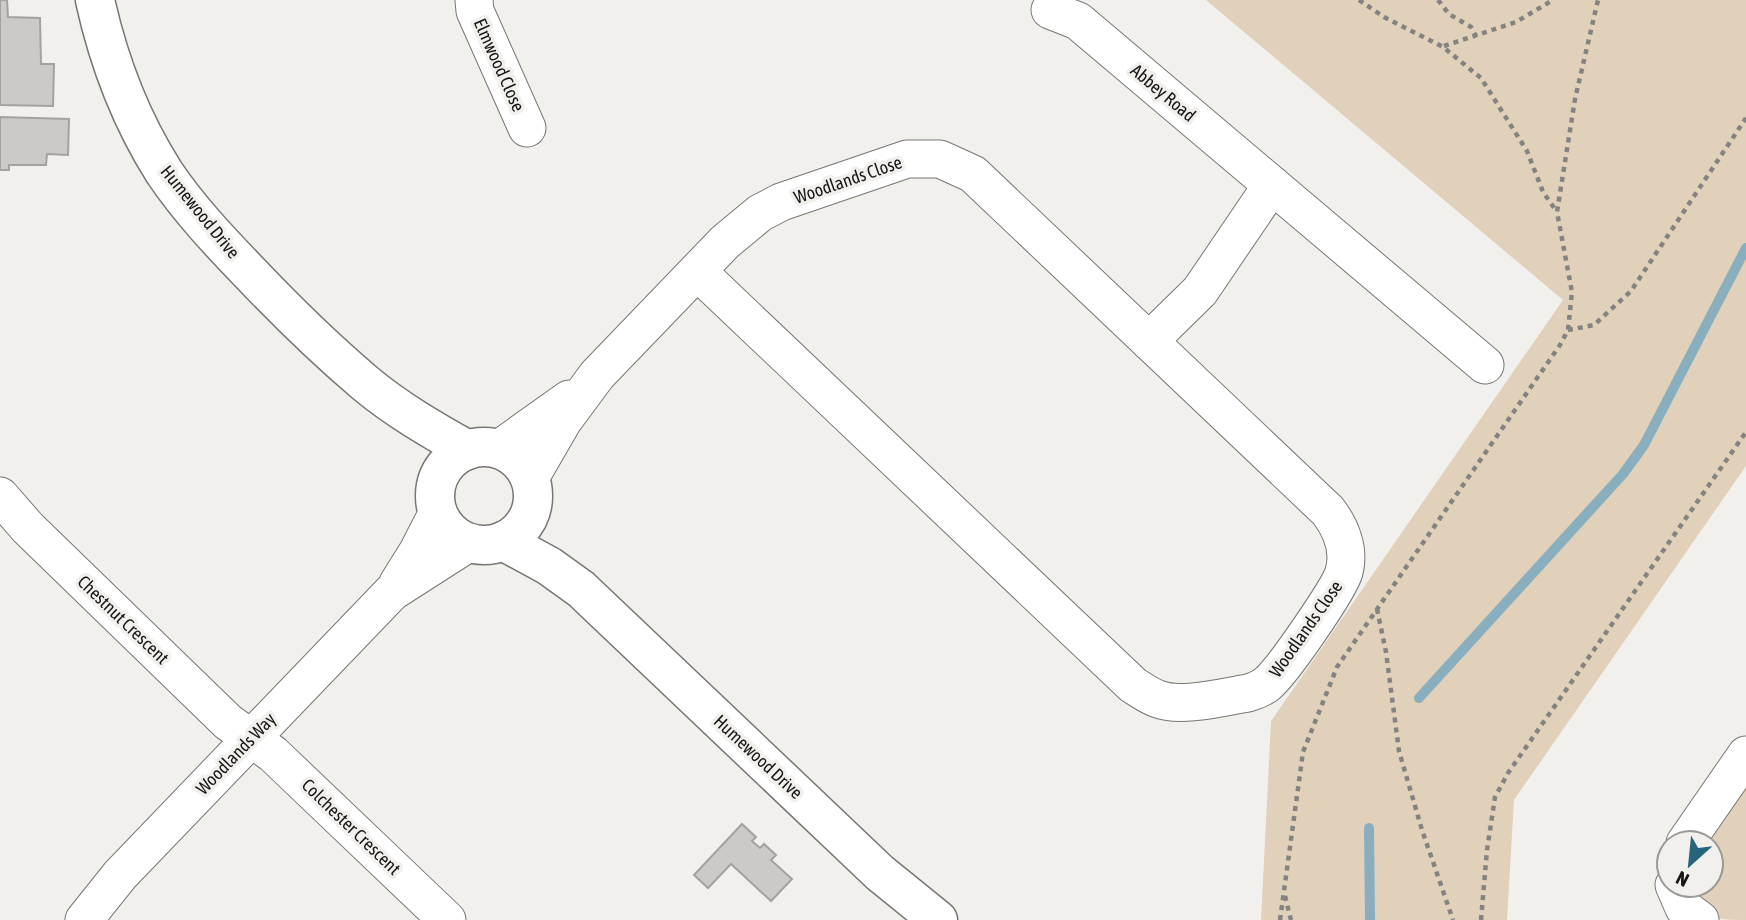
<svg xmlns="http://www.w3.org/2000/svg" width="1746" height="920" font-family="'Asap Condensed',sans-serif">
  <rect width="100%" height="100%" fill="#f2f0ed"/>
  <g fill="#e1d1bb">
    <path d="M1206,0H1746V466L1514,800L1507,920H1261L1271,721L1563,300Z"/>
    <path d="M1746,772V920C1706,920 1707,917 1686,885H1711V843H1698Z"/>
  </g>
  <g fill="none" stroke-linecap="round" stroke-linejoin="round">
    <g stroke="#89afbe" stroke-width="10">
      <path d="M1419,698L1623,474L1644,445L1746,248"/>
      <path d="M1369,828L1370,920"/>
    </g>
  </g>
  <g fill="#cccac7" stroke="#a4a29f" stroke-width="2">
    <path d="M0,0H7L8,17L40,18L41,64H54L53,106L0,105Z"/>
    <path d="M0,117L69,119L68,155L47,154L46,165H9V170H0Z"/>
    <path d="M742,824L756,837L752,841L760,848L764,844L776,855L771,860L792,879L771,901L731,864L708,888L694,875Z"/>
  </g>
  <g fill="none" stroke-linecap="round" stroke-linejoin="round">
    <defs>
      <g id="street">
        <path d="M474,0L475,11L527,128"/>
        <path d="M1050,10L1078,21L1485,365"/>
        <path d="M1149,341L1200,291L1272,185"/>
        <path d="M499,449L569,399"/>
        <path d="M530,478L563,421L597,375L725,242L760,213L781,202L907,159H940L973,174L1328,511C1341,528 1350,550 1344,572C1339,589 1282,672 1267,684C1262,688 1255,691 1248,693C1223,697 1181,708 1158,699C1149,696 1141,690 1133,685L697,271"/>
        <path d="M0,496L28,528L228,722L273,754L447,920"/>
        <path d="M398,583L418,551L438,512"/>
        <path d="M1685,843L1746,755"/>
        <path d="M1674,885L1684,908L1700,920"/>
        <path d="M84,920L120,875L392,592L470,542"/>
      </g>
      <g id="secondary">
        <path d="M95,0C108,59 131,120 164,172C188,208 220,242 250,273C286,311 325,349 365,383C396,409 432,430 468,450"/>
        <circle cx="484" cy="496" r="49"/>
        <path d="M503,541L549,566L581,589L880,873L938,920"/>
      </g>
    </defs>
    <use href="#street" stroke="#787673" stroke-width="39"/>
    <use href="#secondary" stroke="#787673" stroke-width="41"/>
    <g stroke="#848381" stroke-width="4.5" stroke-dasharray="5 5" stroke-linecap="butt">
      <path d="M1359,0L1384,17L1443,47L1481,78L1527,151L1543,192L1557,212"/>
      <path d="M1438,0L1449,14L1471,27L1476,36"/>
      <path d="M1444,46L1516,22L1553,0"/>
      <path d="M1568,330L1594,325L1631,291L1746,118"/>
      <path d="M1377,609L1386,652L1399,751L1422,830L1453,920"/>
      <path d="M1285,896L1291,920"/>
      <path d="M1280,920L1303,752L1337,667L1560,345L1568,330L1572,292L1557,212L1575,99L1598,0"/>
      <path d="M1481,920L1487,850L1495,797L1508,773L1746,432"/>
    </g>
    <use href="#street" stroke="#fff" stroke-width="37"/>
    <use href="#secondary" stroke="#fff" stroke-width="38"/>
  </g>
  <g text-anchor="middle" stroke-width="7" stroke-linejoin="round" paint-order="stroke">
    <g font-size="18" fill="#171615" stroke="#f2f0ed">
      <text transform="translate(499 65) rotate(66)" y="6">Elmwood Close</text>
      <text transform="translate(1163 93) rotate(40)" y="6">Abbey Road</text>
      <text transform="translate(848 180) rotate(-19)" y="6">Woodlands Close</text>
      <text transform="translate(200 212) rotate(51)" y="6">Humewood Drive</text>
      <text transform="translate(123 620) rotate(44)" y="6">Chestnut Crescent</text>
      <text transform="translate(1306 629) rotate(-55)" y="6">Woodlands Close</text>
      <text transform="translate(236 754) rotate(-46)" y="6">Woodlands Way</text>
      <text transform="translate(758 757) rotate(43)" y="6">Humewood Drive</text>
      <text transform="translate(351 827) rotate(44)" y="6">Colchester Crescent</text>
    </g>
  </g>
  <g transform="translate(1690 864) rotate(207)"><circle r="33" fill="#f2f0ed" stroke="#9a9997" stroke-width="2"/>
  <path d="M0-5L12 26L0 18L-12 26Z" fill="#26657b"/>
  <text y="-10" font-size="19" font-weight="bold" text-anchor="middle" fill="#171615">N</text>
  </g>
</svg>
